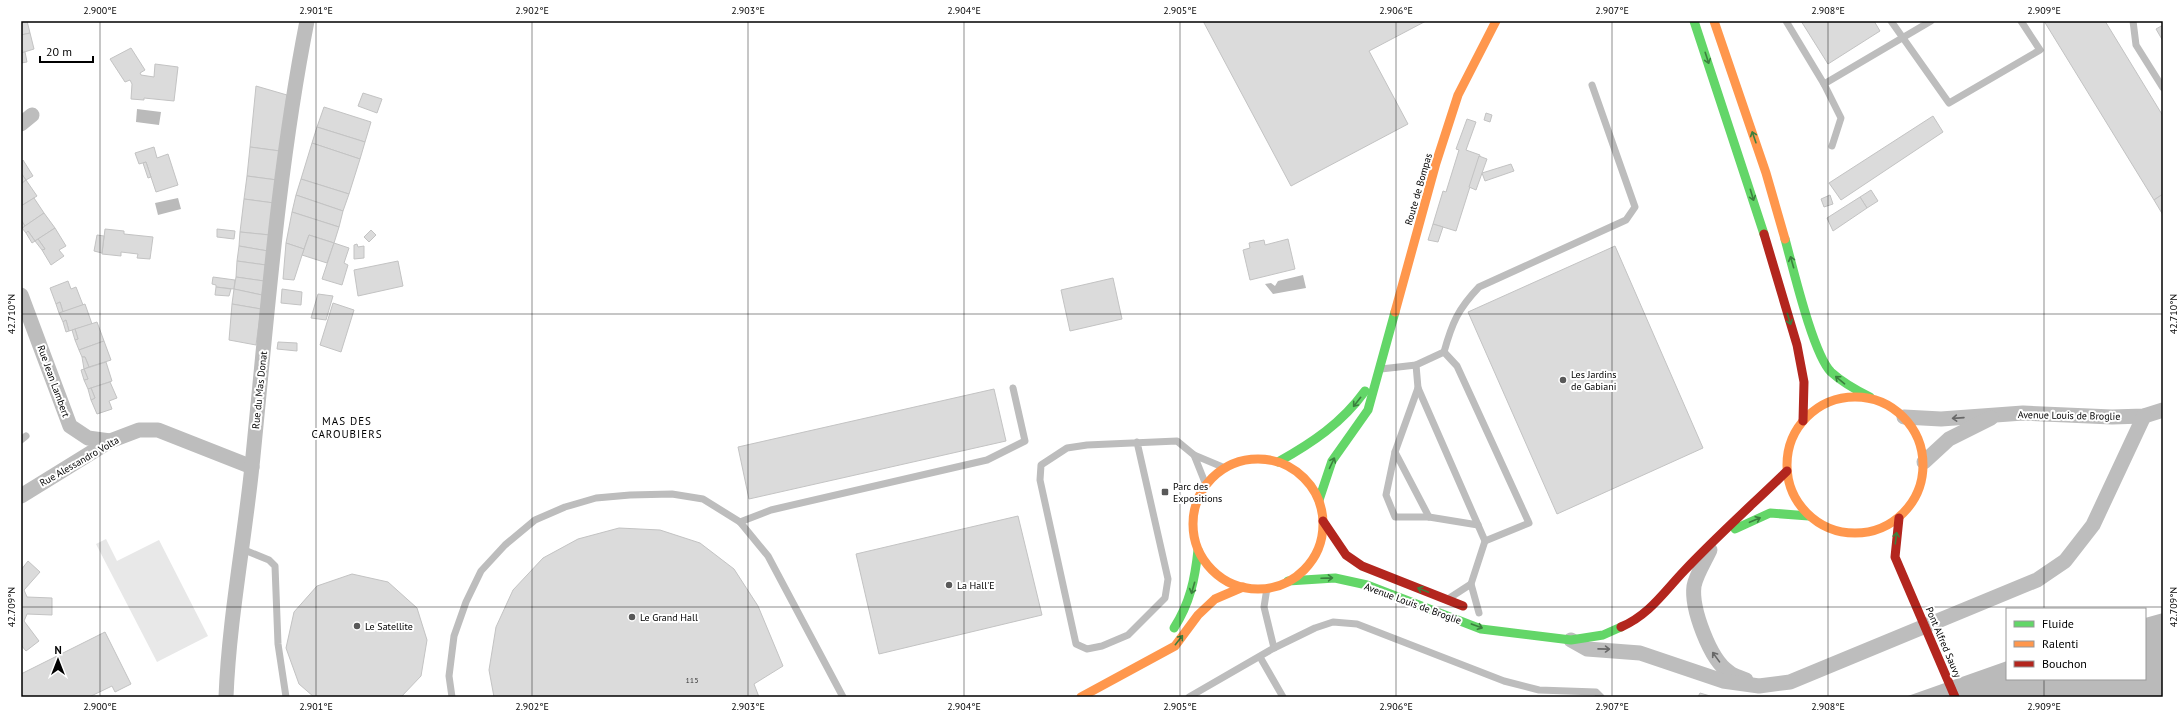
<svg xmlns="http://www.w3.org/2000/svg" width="2184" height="718" font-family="'PT Sans',sans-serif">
  <rect width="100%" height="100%" fill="#fff"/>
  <path fill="#e8e8e8" d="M106,539L117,561L159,540L208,636L157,662L96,544Z"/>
  <g fill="#bababa">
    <path d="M137,109L161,112L159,125L136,122Z"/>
    <path d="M178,198L181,209L158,215L155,203Z"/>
    <path d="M1303,275L1306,288L1273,294L1265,284L1271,283L1275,286L1278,281Z"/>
    <path d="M2163,613V697H1905L2007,661V679H2145V618Z"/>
  </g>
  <g fill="#dbdbdb" stroke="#c3c3c3">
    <path d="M21,21H27L30,33L21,35Z"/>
    <path d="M1203,21H1426L1369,51L1408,124L1291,186Z"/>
    <path d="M1801,21H1874L1880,31L1828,64Z"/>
    <path d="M2044,21H2105L2163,116V194L2154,200Z"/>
    <path d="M2163,25V41L2156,29Z"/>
    <path d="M30,33L34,49L21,53V35Z"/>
    <path d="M131,48L145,70L140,73L141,75L154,77L155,64L178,67L174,101L144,98V100L131,99L132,84L130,80L125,82L110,59Z"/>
    <path d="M25,52L27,62L21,63V53Z"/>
    <path d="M256,86L287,95L280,151L250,147Z"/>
    <path d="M363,93L382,99L377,113L358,106Z"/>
    <path d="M324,107L371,122L365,142L317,127Z"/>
    <path d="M1486,113L1492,115L1490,122L1484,120Z"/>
    <path d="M1933,116L1943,132L1841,200L1829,183Z"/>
    <path d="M1467,119L1476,122L1466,150L1480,155L1456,231L1433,224L1443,191L1446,192L1459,150L1456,149Z"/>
    <path d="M317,127L365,142L360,159L312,143Z"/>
    <path d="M312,143L360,159L349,194L301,179Z"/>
    <path d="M154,147L157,158L168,154L178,185L156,192L146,162L139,164L135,153Z"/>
    <path d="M250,147L280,151L277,180L247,176Z"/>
    <path d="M1479,156L1487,159L1476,190L1469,187Z"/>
    <path d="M23,160L33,176L26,180L21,173Z"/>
    <path d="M146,162L151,177L148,178L143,163Z"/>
    <path d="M1511,164L1514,171L1485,181L1482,173Z"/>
    <path d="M21,173L26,180L21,184Z"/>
    <path d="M247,176L277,180L274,203L244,199Z"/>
    <path d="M301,179L349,194L343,211L296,195Z"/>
    <path d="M26,180L37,196L21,206V184Z"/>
    <path d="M1871,190L1878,201L1867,208L1860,197Z"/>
    <path d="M2163,194V215L2154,200Z"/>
    <path d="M296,195L343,211L339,227L292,212Z"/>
    <path d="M1830,195L1833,204L1824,207L1821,199Z"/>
    <path d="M1860,197L1867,208L1833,231L1827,218Z"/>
    <path d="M34,198L44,213L25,226L21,220V206Z"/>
    <path d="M244,199L274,203L270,235L240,232Z"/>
    <path d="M292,212L339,227L334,243L309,235L304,249L286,243Z"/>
    <path d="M44,213L55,228L35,241L28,231L26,233L22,228Z"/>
    <path d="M21,220L25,226L22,228L21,226Z"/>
    <path d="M1433,224L1443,227L1438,242L1428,240Z"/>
    <path d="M55,228L66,246L59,250L64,256L51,265L42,250L45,249L38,239Z"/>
    <path d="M105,229L124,231V234L153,237L150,259L137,258L138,254L121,252V256L102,254Z"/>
    <path d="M217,229L235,231L234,239L217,237Z"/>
    <path d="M371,230L376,235L369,242L364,237Z"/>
    <path d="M28,231L35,241L32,243L26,233Z"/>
    <path d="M240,232L270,235L268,251L239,246Z"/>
    <path d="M97,235L104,236L102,253L94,251Z"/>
    <path d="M309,235L334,243L327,263L302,255Z"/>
    <path d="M38,239L45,249L42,250L35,241Z"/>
    <path d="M1288,239L1295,269L1250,280L1243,250L1250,248L1249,243L1264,240L1265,245Z"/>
    <path d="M286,243L304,249L294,280L283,279Z"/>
    <path d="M334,243L349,248L344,263L348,265L342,285L322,279Z"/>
    <path d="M357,244L358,247L364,246V258L354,259V245Z"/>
    <path d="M239,246L268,251L266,265L237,261Z"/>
    <path d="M1615,246L1703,448L1557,514L1468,312Z"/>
    <path d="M237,261L266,265L264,281L236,277Z"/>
    <path d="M398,261L403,286L358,296L354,270Z"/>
    <path d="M213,277L235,280L234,289L216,287V285L212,284Z"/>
    <path d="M236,277L264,281L262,295L234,289Z"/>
    <path d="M1113,278L1122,319L1070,331L1061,290Z"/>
    <path d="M68,281L71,289L76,287L83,305L63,312L60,302L56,304L50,288Z"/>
    <path d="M216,287L231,289L229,296L215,295Z"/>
    <path d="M234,289L262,295L261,309L232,304Z"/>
    <path d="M282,289L302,292L301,305L281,303Z"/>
    <path d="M318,294L333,296L326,320L311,318Z"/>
    <path d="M60,302L63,312L59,313L56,304Z"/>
    <path d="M333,303L354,310L341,352L320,345Z"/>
    <path d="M85,304L92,324L69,331L66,320L63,322L59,313Z"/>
    <path d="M232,304L261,309L256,345L229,340Z"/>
    <path d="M66,320L69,331L66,332L63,322Z"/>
    <path d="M97,322L104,341L79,350L75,340L78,339L75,329Z"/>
    <path d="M75,329L78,339L75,340L72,330Z"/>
    <path d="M104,341L111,360L89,367L85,357H82L79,350Z"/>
    <path d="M278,342L297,343V351L277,349Z"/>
    <path d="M82,357H85L89,367L84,369Z"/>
    <path d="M106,362L112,381L88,389L84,380L88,379L84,369Z"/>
    <path d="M84,369L88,379L84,380L81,370Z"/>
    <path d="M110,382L117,398L109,401L112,409L97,414L91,400L95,398L91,388Z"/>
    <path d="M91,388L95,398L91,400L88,389Z"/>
    <path d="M994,389L1006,441L749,499L738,447Z"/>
    <path d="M1018,516L1042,615L879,654L856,554Z"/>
    <path d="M619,528L660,530L700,543L734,569L758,606L783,666L754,684L759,697H494L489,670L496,627L513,590L543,558L578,539Z"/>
    <path d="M28,561L40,572L24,590L27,597L52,598V615L27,614L24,621L39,641L26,651L21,645V570Z"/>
    <path d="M352,574L388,582L417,608L427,640L421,676L401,697H314L299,684L286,648L294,612L317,586Z"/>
    <path d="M105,632L131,684L115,692L112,686L89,697H21V674Z"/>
    <path d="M1700,693L1710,696L1709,697H1698Z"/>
  </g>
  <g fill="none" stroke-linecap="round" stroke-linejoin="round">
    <g stroke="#bdbdbd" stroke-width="7">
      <path d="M1786,21L1824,84L1841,118L1832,146"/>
      <path d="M1891,21L1949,103L2040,50L2021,21"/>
      <path d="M2133,21L2136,45L2163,88"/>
      <path d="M1824,84L1931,21"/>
      <path d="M1444,352C1452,323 1458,309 1479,287L1626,220L1635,207L1592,85"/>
      <path d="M1416,365L1418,388L1485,541L1529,523L1457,366L1444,352"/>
      <path d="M1381,369L1416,365L1444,352"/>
      <path d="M1418,388L1395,452L1429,517"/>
      <path d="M21,440L26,436"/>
      <path d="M1137,442L1168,579L1165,598L1128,635L1102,646L1087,649L1076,644L1040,480L1041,465L1067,448L1087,445L1177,441L1194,455"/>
      <path d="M1395,452L1386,495L1395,517H1429L1478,525"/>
      <path d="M1206,485L1194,455L1225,468"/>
      <path d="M740,522L771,510L987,460L1025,441L1013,388"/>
      <path d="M242,549L269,560L275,566L278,644L286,697"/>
      <path d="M1267,588L1264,607L1274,648"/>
      <path d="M1451,597L1471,584"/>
      <path d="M1479,613L1471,584L1485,541"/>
      <path d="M1260,657L1283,697"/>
      <path d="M452,697L449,676L454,636L466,602L481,571L505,545L535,520L565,507L596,498L630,495L672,494L703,499L740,522L768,556L843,697"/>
      <path d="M1189,697L1274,648L1315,628L1333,622L1357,624L1504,681L1539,690L1596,692L1601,697"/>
    </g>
    <g stroke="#bdbdbd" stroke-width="15">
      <path d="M21,124L32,115"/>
      <path d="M21,295L70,426L88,438L110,441"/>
      <path d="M1904,417L1941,419L2023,413L2112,417L2144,416L2163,410"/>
      <path d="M1924,462L1949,439L1991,418"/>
      <path d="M21,496L110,441L139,430H158L252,467"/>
      <path d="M1710,550C1705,561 1696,575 1694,586C1691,608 1710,660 1729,672C1733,676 1740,677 1746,680"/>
      <path d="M1571,640L1587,649L1640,653L1723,681L1759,686L1790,682L2037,580L2065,561L2093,525L2144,416"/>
      <path d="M226,697C229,620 244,543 252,466C267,317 278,168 307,21"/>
    </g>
    <g stroke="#63d668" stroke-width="9">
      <path d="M1694,21L1764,234"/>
      <path d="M1785,239C1793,268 1813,354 1831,372C1843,383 1856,390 1870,397"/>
      <path d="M1278,462C1312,443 1342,423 1365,391"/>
      <path d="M1319,500L1332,461L1368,410L1395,312"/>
      <path d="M1735,529L1770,513L1809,516"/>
      <path d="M1288,581L1335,578L1367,585L1481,629L1571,640L1603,635L1621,627"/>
      <path d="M1174,628C1190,603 1195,579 1198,550"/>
    </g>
    <g stroke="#ff974d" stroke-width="9">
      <path d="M1714,21L1766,173L1785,239"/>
      <path d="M1395,312L1436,163L1458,95L1496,21"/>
      <circle cx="1855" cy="465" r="68"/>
      <circle cx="1258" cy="524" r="65"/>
      <path d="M1081,697L1175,646L1198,615L1215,599L1243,587"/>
    </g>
    <g stroke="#b3261e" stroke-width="9">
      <path d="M1764,234L1797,345L1804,382L1803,421"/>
      <path d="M1899,518L1895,557L1955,697"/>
      <path d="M1323,521L1346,555L1362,566L1463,606"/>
      <path d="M1621,627C1649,615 1664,592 1684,571C1717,536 1753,504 1787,471"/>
    </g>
  </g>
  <defs><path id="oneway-shaft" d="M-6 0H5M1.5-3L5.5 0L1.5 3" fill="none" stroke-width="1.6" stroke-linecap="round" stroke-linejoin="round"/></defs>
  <g stroke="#3b803e">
    <use href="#oneway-shaft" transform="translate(1707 58) rotate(72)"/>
    <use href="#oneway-shaft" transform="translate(1754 137) rotate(-109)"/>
    <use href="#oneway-shaft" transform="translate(1752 195) rotate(73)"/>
    <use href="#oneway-shaft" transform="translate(1792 262) rotate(-106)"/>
    <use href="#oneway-shaft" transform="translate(1789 319) rotate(73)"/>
    <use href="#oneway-shaft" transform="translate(1840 380) rotate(-140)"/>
    <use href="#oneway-shaft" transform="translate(1357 402) rotate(128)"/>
    <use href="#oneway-shaft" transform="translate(1332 463) rotate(-65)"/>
    <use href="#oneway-shaft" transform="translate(1755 520) rotate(-23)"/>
    <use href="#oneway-shaft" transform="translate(1896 538) rotate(-83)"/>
    <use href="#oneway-shaft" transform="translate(1327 578) rotate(-2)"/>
    <use href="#oneway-shaft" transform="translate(1193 588) rotate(106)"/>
    <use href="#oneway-shaft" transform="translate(1423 590) rotate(-158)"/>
    <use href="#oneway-shaft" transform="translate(1477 626) rotate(20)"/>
    <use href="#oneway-shaft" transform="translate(1179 640) rotate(-52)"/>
  </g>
  <g stroke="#686868">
    <use href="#oneway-shaft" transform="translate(1958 418) rotate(176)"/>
    <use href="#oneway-shaft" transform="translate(1604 649) rotate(1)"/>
    <use href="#oneway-shaft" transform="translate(1716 657) rotate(-126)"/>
  </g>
  <path fill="none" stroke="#000" stroke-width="1" stroke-opacity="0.45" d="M100,21V697M316,21V697M532,21V697M748,21V697M964,21V697M1180,21V697M1396,21V697M1612,21V697M1828,21V697M2044,21V609M21,314H2163M21,607H2163M2044,679V697"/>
  <g fill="#595959" stroke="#fff" stroke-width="1.5">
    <circle cx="1563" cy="380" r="4"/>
    <rect x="1161" y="488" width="8" height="8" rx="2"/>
    <circle cx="949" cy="585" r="4"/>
    <circle cx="632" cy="617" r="4"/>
    <circle cx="357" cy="626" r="4"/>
  </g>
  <g text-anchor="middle" stroke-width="4" stroke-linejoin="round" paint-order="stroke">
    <g font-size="8" fill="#373737">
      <text x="692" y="683">115</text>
    </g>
    <g font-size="10" fill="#000" stroke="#fff">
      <text transform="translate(1418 189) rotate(-74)" y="4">Route de Bompas</text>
      <text transform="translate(54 381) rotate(70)" y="4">Rue Jean Lambert</text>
      <text transform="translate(259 390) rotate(-84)" y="4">Rue du Mas Donat</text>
      <text transform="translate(2069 415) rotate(1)" y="4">Avenue Louis de Broglie</text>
      <text transform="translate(79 461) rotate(-30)" y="4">Rue Alessandro Volta</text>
      <text transform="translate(1413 603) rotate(20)" y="4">Avenue Louis de Broglie</text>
      <text transform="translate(1944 642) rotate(67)" y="4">Pont Alfred Sauvy</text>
    </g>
    <g font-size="10" fill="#000" stroke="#fff" text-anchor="start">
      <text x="1571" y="378">Les Jardins<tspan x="1571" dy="12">de Gabiani</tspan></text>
      <text x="1173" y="490">Parc des<tspan x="1173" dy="12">Expositions</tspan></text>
      <text x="957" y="589">La Hall'E</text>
      <text x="640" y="621">Le Grand Hall</text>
      <text x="365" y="630">Le Satellite</text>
    </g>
    <g font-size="11" letter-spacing="1" fill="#000" stroke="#fff">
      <text x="347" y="425">MAS DES<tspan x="347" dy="13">CAROUBIERS</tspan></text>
    </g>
  </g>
  <rect width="2184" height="718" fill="none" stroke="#ffffff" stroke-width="44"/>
  <rect x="2006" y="608" width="140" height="72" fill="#ffffff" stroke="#999999"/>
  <rect x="2014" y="621" width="20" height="6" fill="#63d668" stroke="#999999"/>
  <text x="2042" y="628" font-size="12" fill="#000000">Fluide</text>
  <rect x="2014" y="641" width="20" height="6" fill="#ff974d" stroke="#999999"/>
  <text x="2042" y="648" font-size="12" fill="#000000">Ralenti</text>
  <rect x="2014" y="661" width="20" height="6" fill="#b3261e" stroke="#999999"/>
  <text x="2042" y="668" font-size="12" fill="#000000">Bouchon</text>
  <g transform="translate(58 660)" stroke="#ffffff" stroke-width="3" paint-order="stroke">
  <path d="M0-3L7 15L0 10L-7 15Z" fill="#000000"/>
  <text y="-6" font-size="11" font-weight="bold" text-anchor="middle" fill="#000000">N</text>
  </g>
  <path d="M40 56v6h53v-6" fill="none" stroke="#000000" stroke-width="2"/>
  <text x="46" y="56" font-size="12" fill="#000000" stroke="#ffffff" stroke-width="3" paint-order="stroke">20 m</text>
  <rect x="22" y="22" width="2140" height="674" fill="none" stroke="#000" stroke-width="1.5"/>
  <g font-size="10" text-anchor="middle" fill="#000">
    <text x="100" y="14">2.900°E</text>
    <text x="316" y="14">2.901°E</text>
    <text x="532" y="14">2.902°E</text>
    <text x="748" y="14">2.903°E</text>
    <text x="964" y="14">2.904°E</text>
    <text x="1180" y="14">2.905°E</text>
    <text x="1396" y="14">2.906°E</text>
    <text x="1612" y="14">2.907°E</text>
    <text x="1828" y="14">2.908°E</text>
    <text x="2044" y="14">2.909°E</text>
    <text transform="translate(11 314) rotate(-90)" y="4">42.710°N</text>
    <text transform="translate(2173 314) rotate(-90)" y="4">42.710°N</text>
    <text transform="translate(11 607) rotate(-90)" y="4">42.709°N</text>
    <text transform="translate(2173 607) rotate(-90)" y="4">42.709°N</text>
    <text x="100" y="710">2.900°E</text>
    <text x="316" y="710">2.901°E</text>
    <text x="532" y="710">2.902°E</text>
    <text x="748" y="710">2.903°E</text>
    <text x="964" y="710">2.904°E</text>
    <text x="1180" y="710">2.905°E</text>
    <text x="1396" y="710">2.906°E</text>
    <text x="1612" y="710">2.907°E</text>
    <text x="1828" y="710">2.908°E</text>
    <text x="2044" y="710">2.909°E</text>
  </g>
</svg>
